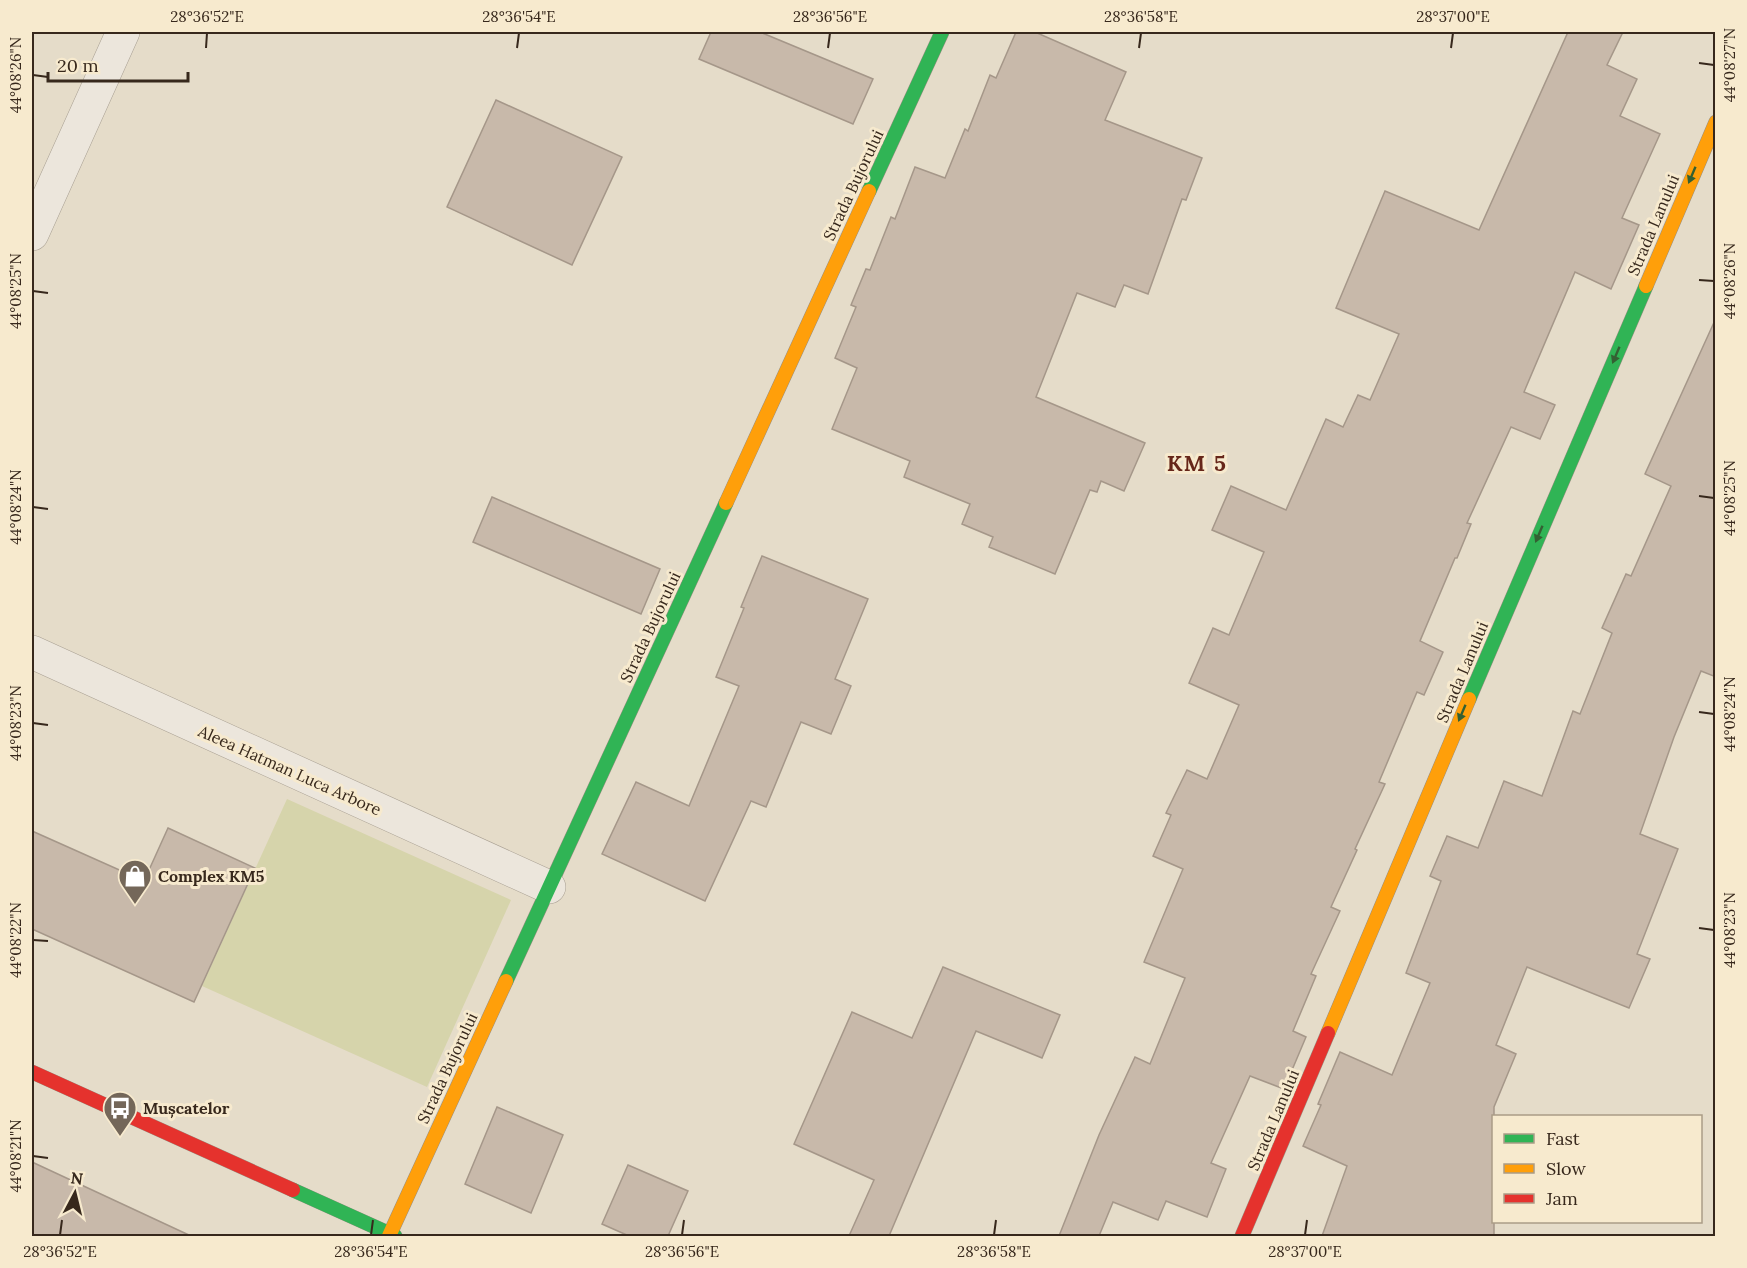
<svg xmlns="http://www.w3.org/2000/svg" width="1747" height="1268" font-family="Lora,serif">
  <rect width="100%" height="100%" fill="#e5dcc9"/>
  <path fill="#d6d4ab" d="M287,799L511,900L427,1087L202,986Z"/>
  <g fill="#c8b9aa" stroke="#a59789" stroke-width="1.5">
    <path d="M711,32H760L873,79L853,124L699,59Z"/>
    <path d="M1016,32H1035L1126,72L1105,120L1202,158L1186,200L1182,199L1148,294L1124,285L1115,307L1077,293L1036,397L1145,443L1124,491L1101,481L1097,492L1090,490L1055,574L989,547L993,537L962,524L970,504L904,477L910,461L832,429L857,368L835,358L856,307L851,305L866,269L870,270L891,217L895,219L915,167L945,178L965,129L968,131L990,75L996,78Z"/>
    <path d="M1568,32H1623L1607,65L1637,79L1620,116L1660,134L1622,218L1639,225L1611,289L1575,272L1524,392L1555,405L1540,439L1511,427L1467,523L1471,524L1457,558H1455L1420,641L1443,652L1424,695L1417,692L1379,782L1385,784L1355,849L1357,850L1331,907L1340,911L1311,974L1316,976L1293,1031L1306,1037L1284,1089L1250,1076L1211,1163L1226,1169L1207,1217L1166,1201L1158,1220L1113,1202L1099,1236H1059L1099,1135L1135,1057L1150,1064L1185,978L1144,962L1183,869L1153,856L1171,815L1166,813L1187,770L1207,779L1239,705L1189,683L1213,628L1229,635L1264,552L1212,530L1231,486L1286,510L1326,419L1343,427L1358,395L1370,400L1399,334L1336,308L1385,191L1479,230Z"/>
    <path d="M496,100L622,157L572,265L447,207Z"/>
    <path d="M1716,318V677L1701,671L1674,737L1640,834L1678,849L1637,954L1650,959L1629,1008L1527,967L1496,1045L1516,1054L1494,1107V1236H1322L1347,1166L1303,1146L1321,1105L1318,1104L1340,1052L1392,1075L1430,983L1406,973L1441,881L1430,876L1447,836L1478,848L1504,781L1542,796L1573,711L1580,714L1612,633L1602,628L1626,574L1631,576L1671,486L1645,474Z"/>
    <path d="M492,497L660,569L641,614L473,542Z"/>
    <path d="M762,556L868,599L835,679L851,686L831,734L801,722L766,807L751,801L705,901L602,854L636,782L689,806L739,686L716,677L744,608L741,607Z"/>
    <path d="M168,828L255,868L194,1002L32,929V831L144,881Z"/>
    <path d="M943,967L1060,1015L1042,1058L976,1031L889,1236H849L874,1180L794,1144L852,1012L912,1038Z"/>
    <path d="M497,1107L563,1135L531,1213L465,1184Z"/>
    <path d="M32,1162L191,1236H32Z"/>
    <path d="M628,1165L688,1191L668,1236H629L602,1224Z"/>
  </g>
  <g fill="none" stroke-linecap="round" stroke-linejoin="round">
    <defs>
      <g id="street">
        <path d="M32,234L123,32"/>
        <path d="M32,652L549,887"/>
      </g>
      <g id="fast">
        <path d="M869,191L942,32"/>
        <path d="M1469,699L1646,286"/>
        <path d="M506,981L726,503"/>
        <path d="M293,1190L395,1236"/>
      </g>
      <g id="slow">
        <path d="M1646,286L1716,122"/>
        <path d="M726,503L869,191"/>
        <path d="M1328,1033L1469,699"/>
        <path d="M389,1236L506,981"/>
      </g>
      <g id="jam">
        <path d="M32,1072L293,1190"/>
        <path d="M1242,1236L1328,1033"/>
      </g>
    </defs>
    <use href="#street" stroke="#a9a093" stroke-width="34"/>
    <use href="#fast" stroke="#999083" stroke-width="15"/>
    <use href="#slow" stroke="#999083" stroke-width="15"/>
    <use href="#jam" stroke="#999083" stroke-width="15"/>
    <use href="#street" stroke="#ece6dc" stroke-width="33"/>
    <use href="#fast" stroke="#30b455" stroke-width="14"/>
    <use href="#slow" stroke="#ff9f0a" stroke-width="14"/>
    <use href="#jam" stroke="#e5322d" stroke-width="14"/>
  </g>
  <defs><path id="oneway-solid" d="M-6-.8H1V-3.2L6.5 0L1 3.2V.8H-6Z" transform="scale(1.5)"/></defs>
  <g fill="#346033">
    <use href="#oneway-solid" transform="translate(1692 175) rotate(113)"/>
    <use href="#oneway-solid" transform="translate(1616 355) rotate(113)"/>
    <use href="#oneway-solid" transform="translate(1539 534) rotate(113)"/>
    <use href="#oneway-solid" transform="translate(1462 713) rotate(113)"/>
  </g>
  <path fill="none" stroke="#37281c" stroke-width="2" d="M206,48L207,33M517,48L519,33M828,48L830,33M1139,48L1141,33M1451,48L1453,33M1699,63L1714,65M33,75L48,77M1699,280L1714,281M33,291L48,293M1699,496L1714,498M33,507L48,509M1699,712L1714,714M33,723L48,725M1699,928L1714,930M33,940L48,941M33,1156L48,1158M60,1235L62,1220M371,1235L373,1220M682,1235L684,1220M994,1235L996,1220M1305,1235L1307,1220"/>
  <defs>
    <symbol id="shop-pin" viewBox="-11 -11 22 30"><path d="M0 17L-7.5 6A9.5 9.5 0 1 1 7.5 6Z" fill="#746759" stroke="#f7eace"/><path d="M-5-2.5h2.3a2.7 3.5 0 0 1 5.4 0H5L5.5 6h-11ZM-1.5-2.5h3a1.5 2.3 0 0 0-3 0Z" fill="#fff"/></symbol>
    <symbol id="bus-pin" viewBox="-11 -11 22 30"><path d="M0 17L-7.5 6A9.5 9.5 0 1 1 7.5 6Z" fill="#746759" stroke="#f7eace"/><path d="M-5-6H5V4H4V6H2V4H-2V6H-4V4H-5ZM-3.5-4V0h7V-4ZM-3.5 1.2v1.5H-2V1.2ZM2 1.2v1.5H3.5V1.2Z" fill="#fff"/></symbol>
  </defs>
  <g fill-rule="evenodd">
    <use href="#shop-pin" x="116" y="857" width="38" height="52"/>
    <use href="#bus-pin" x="101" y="1089" width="38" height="52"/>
  </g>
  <g text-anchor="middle" stroke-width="6" stroke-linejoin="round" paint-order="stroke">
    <g font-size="16" fill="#37281c" stroke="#f7eace">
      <text transform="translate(853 185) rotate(-65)" y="6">Strada Bujorului</text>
      <text transform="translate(1653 225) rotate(-67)" y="6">Strada Lanului</text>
      <text transform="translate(650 627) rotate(-65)" y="6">Strada Bujorului</text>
      <text transform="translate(1462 672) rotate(-67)" y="6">Strada Lanului</text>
      <text transform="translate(290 770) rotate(24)" y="6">Aleea Hatman Luca Arbore</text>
      <text transform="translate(447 1068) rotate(-65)" y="6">Strada Bujorului</text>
      <text transform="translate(1273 1120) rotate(-67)" y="6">Strada Lanului</text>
    </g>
    <g font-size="16" font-weight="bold" fill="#37281c" stroke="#f7eace" text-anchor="start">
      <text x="158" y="882">Complex KM5</text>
      <text x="143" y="1114">Mușcatelor</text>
    </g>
    <g font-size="22" font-weight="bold" letter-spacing="1.5" fill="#662619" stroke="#f7eace">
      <text x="1197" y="471">KM 5</text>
    </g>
  </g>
  <rect width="1747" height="1268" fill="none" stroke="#f7eace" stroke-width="66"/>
  <rect x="1492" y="1115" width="210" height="108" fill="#f7eace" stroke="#aa9c87" stroke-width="1.5"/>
  <rect x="1504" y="1134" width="30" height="9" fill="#30b455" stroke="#aa9c87" stroke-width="1.5"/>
  <text x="1546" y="1145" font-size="18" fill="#37281c">Fast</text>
  <rect x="1504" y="1164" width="30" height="9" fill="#ff9f0a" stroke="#aa9c87" stroke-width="1.5"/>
  <text x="1546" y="1175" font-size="18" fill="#37281c">Slow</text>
  <rect x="1504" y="1194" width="30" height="9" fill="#e5322d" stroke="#aa9c87" stroke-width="1.5"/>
  <text x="1546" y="1205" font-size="18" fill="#37281c">Jam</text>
  <g transform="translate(75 1193) rotate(7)" stroke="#f7eace" stroke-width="4.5" paint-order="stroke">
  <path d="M0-4.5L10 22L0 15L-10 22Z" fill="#37281c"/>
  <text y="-9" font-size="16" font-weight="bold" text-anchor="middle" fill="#37281c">N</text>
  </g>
  <path d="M48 72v9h140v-9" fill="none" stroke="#37281c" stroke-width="3"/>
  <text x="57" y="72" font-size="18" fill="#37281c" stroke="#f7eace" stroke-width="4.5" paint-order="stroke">20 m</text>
  <rect x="33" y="33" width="1681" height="1202" fill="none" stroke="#37281c" stroke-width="2"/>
  <g font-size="15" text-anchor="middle" fill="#37281c">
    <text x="207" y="22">28°36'52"E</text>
    <text x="519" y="22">28°36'54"E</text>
    <text x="830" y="22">28°36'56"E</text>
    <text x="1141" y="22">28°36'58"E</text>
    <text x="1453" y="22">28°37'00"E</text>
    <text transform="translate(1730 65) rotate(-90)" y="5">44°08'27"N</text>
    <text transform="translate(16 75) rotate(-90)" y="5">44°08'26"N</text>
    <text transform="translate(1730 281) rotate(-90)" y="5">44°08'26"N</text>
    <text transform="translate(16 291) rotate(-90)" y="5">44°08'25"N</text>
    <text transform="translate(1730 498) rotate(-90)" y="5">44°08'25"N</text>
    <text transform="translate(16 507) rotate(-90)" y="5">44°08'24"N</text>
    <text transform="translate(1730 714) rotate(-90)" y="5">44°08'24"N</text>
    <text transform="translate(16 723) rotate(-90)" y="5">44°08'23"N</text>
    <text transform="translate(1730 930) rotate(-90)" y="5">44°08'23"N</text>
    <text transform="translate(16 940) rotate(-90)" y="5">44°08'22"N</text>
    <text transform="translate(16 1156) rotate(-90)" y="5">44°08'21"N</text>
    <text x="60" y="1257">28°36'52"E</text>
    <text x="371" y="1257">28°36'54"E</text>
    <text x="682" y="1257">28°36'56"E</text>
    <text x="994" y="1257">28°36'58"E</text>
    <text x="1305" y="1257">28°37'00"E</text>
  </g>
</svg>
